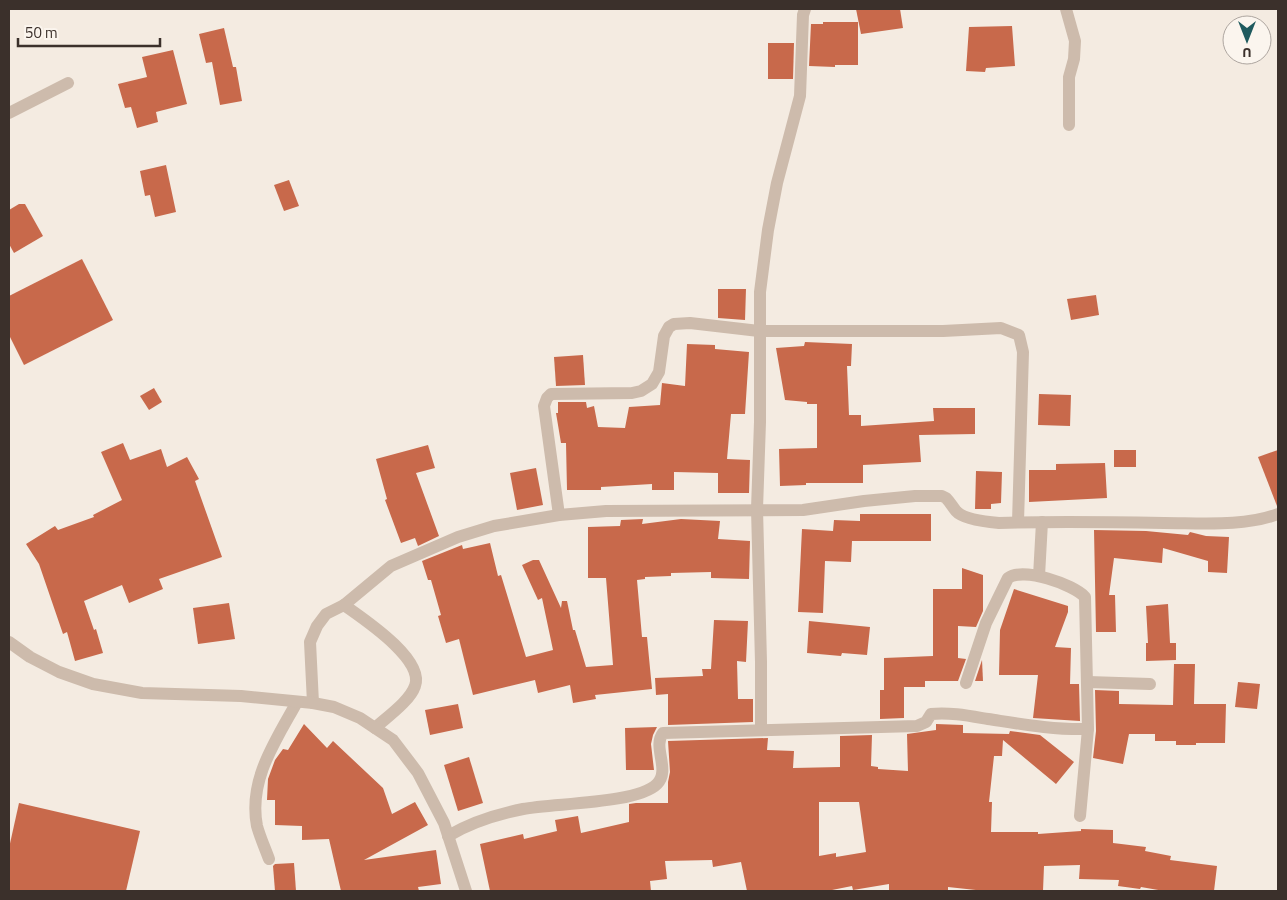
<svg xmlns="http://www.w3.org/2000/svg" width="1287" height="900" font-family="'Titillium Web',sans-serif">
  <rect width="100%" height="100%" fill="#f4ebe1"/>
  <g fill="#c8694b" fill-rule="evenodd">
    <path d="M856,9H900L903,28L861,34Z"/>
    <path d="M823,22H858V65H835V67L809,66L811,24H823Z"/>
    <path d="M1012,26L1015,66L986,68L985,72L966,71L969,27Z"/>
    <path d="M224,28L233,67H236L242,101L220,105L212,62L206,63L199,34Z"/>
    <path d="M768,43H794L793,79H768Z"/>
    <path d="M173,50L187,104L156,112L158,122L137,128L131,107L125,108L118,84L147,77L142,57Z"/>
    <path d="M166,165L176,212L155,217L150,195L145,196L140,171Z"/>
    <path d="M289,180L299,206L284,211L274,185Z"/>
    <path d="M19,204H25L43,236L14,253L9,244V210Z"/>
    <path d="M82,259L113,320L24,365L9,335V296Z"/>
    <path d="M718,289H746L745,320L718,318Z"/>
    <path d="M1096,295L1099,315L1071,320L1067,299Z"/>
    <path d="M805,342L852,344L851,366H847L849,415H861V426L934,421L933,408H975V434L919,435L921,462L863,465V483H806V485L780,486L779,449L817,448V404H807V402L785,400L776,348L804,346Z"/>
    <path d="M687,344L715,345V349L749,352L745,414H731L727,459L750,460L749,493H718V473L674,472V490H652V484L601,487V490H567L566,443H561L556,413H558V402H586L587,408L594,406L598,427L625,428L629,407L660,405L662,383L685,386Z"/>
    <path d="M583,355L585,385L556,386L554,357Z"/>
    <path d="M154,388L162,402L149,410L140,396Z"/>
    <path d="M1039,394L1071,395L1070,426L1038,425Z"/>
    <path d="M123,443L130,460L161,449L167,467L187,457L199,479L195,481L222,557L159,579L163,589L129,603L122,585L84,601L94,630L96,629L103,653L75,661L67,632L63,634L39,564L26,544L55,526L58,530L94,517L93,515L122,500L101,452Z"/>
    <path d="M428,445L435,468L416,473L439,536L418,546L415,538L401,543L385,500L387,499L376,459Z"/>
    <rect x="1114" y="450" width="22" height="17"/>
    <path d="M1278,450V506H1277L1258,457Z"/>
    <path d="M1105,463L1107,498L1029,502V470H1056V464Z"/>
    <path d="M536,468L543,505L517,510L510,473Z"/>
    <path d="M976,471L1002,472L1001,503L991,504V509H975Z"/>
    <path d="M860,514H931V541H852L851,562L825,561L823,613L798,612L802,529L833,531L834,520L860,521Z"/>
    <path d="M643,519L642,524L681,519L720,521L718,539L750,541L749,579L711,578V572L671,573V576L645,577V579L637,580L642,637H647L652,689L595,695L596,699L573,703L570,685L538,693L535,680L473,695L459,639L446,643L438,616L441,615L431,580H428L422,561L462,545L463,549L490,543L498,576L501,575L526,657L553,650L542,598L538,600L522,565L533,560H539L561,608L562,601H567L573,630H575L586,667L613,665L606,578H588V527L620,526L621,520Z"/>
    <path d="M1094,530L1146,531L1188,535L1190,532L1206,536L1229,537L1227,573L1208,572V561L1163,548L1162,563L1114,558L1109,595H1115L1116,632H1096Z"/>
    <path d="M962,568L983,575V611L976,627L958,626V658L966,659L958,681H925V687H904V718L880,719V690H884V658L933,656V589H962Z"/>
    <path d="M1014,589L1068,606V612L1055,647L1071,648L1070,684H1079L1080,721L1033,718L1038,675H999L1000,630Z"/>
    <path d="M229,603L235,639L198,644L193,608Z"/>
    <path d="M1168,604L1170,643H1176V660L1146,661V643H1148L1146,606Z"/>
    <path d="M714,620L748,621L746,662L737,661L738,699H753V722L668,725V694L656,695L655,678L703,676L702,669H711Z"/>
    <path d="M809,621L870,627L867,655L842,653L841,656L807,653Z"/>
    <path d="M982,660L983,681H975Z"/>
    <path d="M1174,664H1195L1194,704H1226L1225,743H1196V745H1176V741H1155V734H1129L1123,764L1093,758L1096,731L1095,690L1119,691V704L1173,705Z"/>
    <path d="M1238,682L1260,684L1257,709L1235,707Z"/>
    <path d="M458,704L463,728L430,735L425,710Z"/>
    <path d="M304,724L327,748L333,741L383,788L392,814L415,802L428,825L364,860L436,850L441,884L418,887L419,891H341L329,839L302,840V826L275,825V800H267L268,779L275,760L283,749L288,750Z"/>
    <path d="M936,724L963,725V733L1009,734L1010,731L1040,735L1074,762L1056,784L1003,740L1002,756H994L989,802H992L991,832H1038V834L1081,831V829L1113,830V843L1146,847L1145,851L1171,856L1170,860L1217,866L1214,891H1164L1141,887L1140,889L1118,886L1119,880L1079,879L1080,865L1044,866L1043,891H985L948,887V891H889V884L853,890L852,886L827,891H747L741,862L713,867L712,860L665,861L667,879L650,881L651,891H490L480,844L523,834L524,839L557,831L555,820L578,816L581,833L629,822V804L636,803H668V782L670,772L668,741L768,738L767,750L794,751L793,768L840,767V736L872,735L871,766L878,767V769L908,771L907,734L936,730ZM819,802H859L866,852L836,857V853L819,856Z"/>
    <path d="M657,727L653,735L651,744L654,770H626L625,728Z"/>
    <path d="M469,757L483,803L458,811L444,765Z"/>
    <path d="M19,803L140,831L126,891H9V848Z"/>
    <path d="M294,863L296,891H275L273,866L275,864Z"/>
  </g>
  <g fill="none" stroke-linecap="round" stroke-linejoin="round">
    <g stroke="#cdbbac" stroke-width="12">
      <path d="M1066,9L1075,41L1074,59L1069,77V125"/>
      <path d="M9,113L68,83"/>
      <path d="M559,515L544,406L547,398L551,394L632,393L641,391L652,384L659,372L664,336L669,327L674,324L690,323L759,331H943L1001,328L1019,335L1023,352L1018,522"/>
      <path d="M1039,576L1042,522"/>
      <path d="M344,605C362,618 425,659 415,686C410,701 387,717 375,728"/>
      <path d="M1088,682L1150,684"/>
      <path d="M966,683L986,623L1008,578C1023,567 1073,584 1085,597L1088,729L1080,816"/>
      <path d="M313,703L310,642L317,626L326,614L344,605L391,566L458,537L494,526L559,515L606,511L803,510L864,501L915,496H942L946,498C950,502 952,506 956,511C963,519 988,522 999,523C1054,521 1109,522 1164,523C1200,523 1244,527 1278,514"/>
      <path d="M761,729V662L757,509L760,422V292L768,230L777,183L800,96L803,15L805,9"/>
      <path d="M448,836C470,823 498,814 523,809C554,803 637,804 657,784C671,770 652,747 663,733L917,726L926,722L931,714C950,712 970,716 988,719C1021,724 1054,730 1088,729"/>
      <path d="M269,859C265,848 260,837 257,826C248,780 276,740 297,702"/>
    </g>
    <path stroke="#cdbbac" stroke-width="12" d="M9,642L30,657L59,672L93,684L142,693L241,696L313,703L334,707L360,718L393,740L418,773L444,823L466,891"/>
  </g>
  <rect width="1287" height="900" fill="none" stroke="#3b302b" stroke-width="20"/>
  <g transform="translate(1247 40) rotate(180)"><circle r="24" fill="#fbf5ee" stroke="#aea6a0"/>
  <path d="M0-4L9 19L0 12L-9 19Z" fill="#1f5a5e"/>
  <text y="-8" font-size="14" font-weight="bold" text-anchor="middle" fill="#3b302b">U</text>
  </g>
  <path d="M18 38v8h142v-8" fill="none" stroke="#3b302b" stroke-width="2.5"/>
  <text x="25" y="38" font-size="15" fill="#3b302b" stroke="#fbf5ee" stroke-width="4" paint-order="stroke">50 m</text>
</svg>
